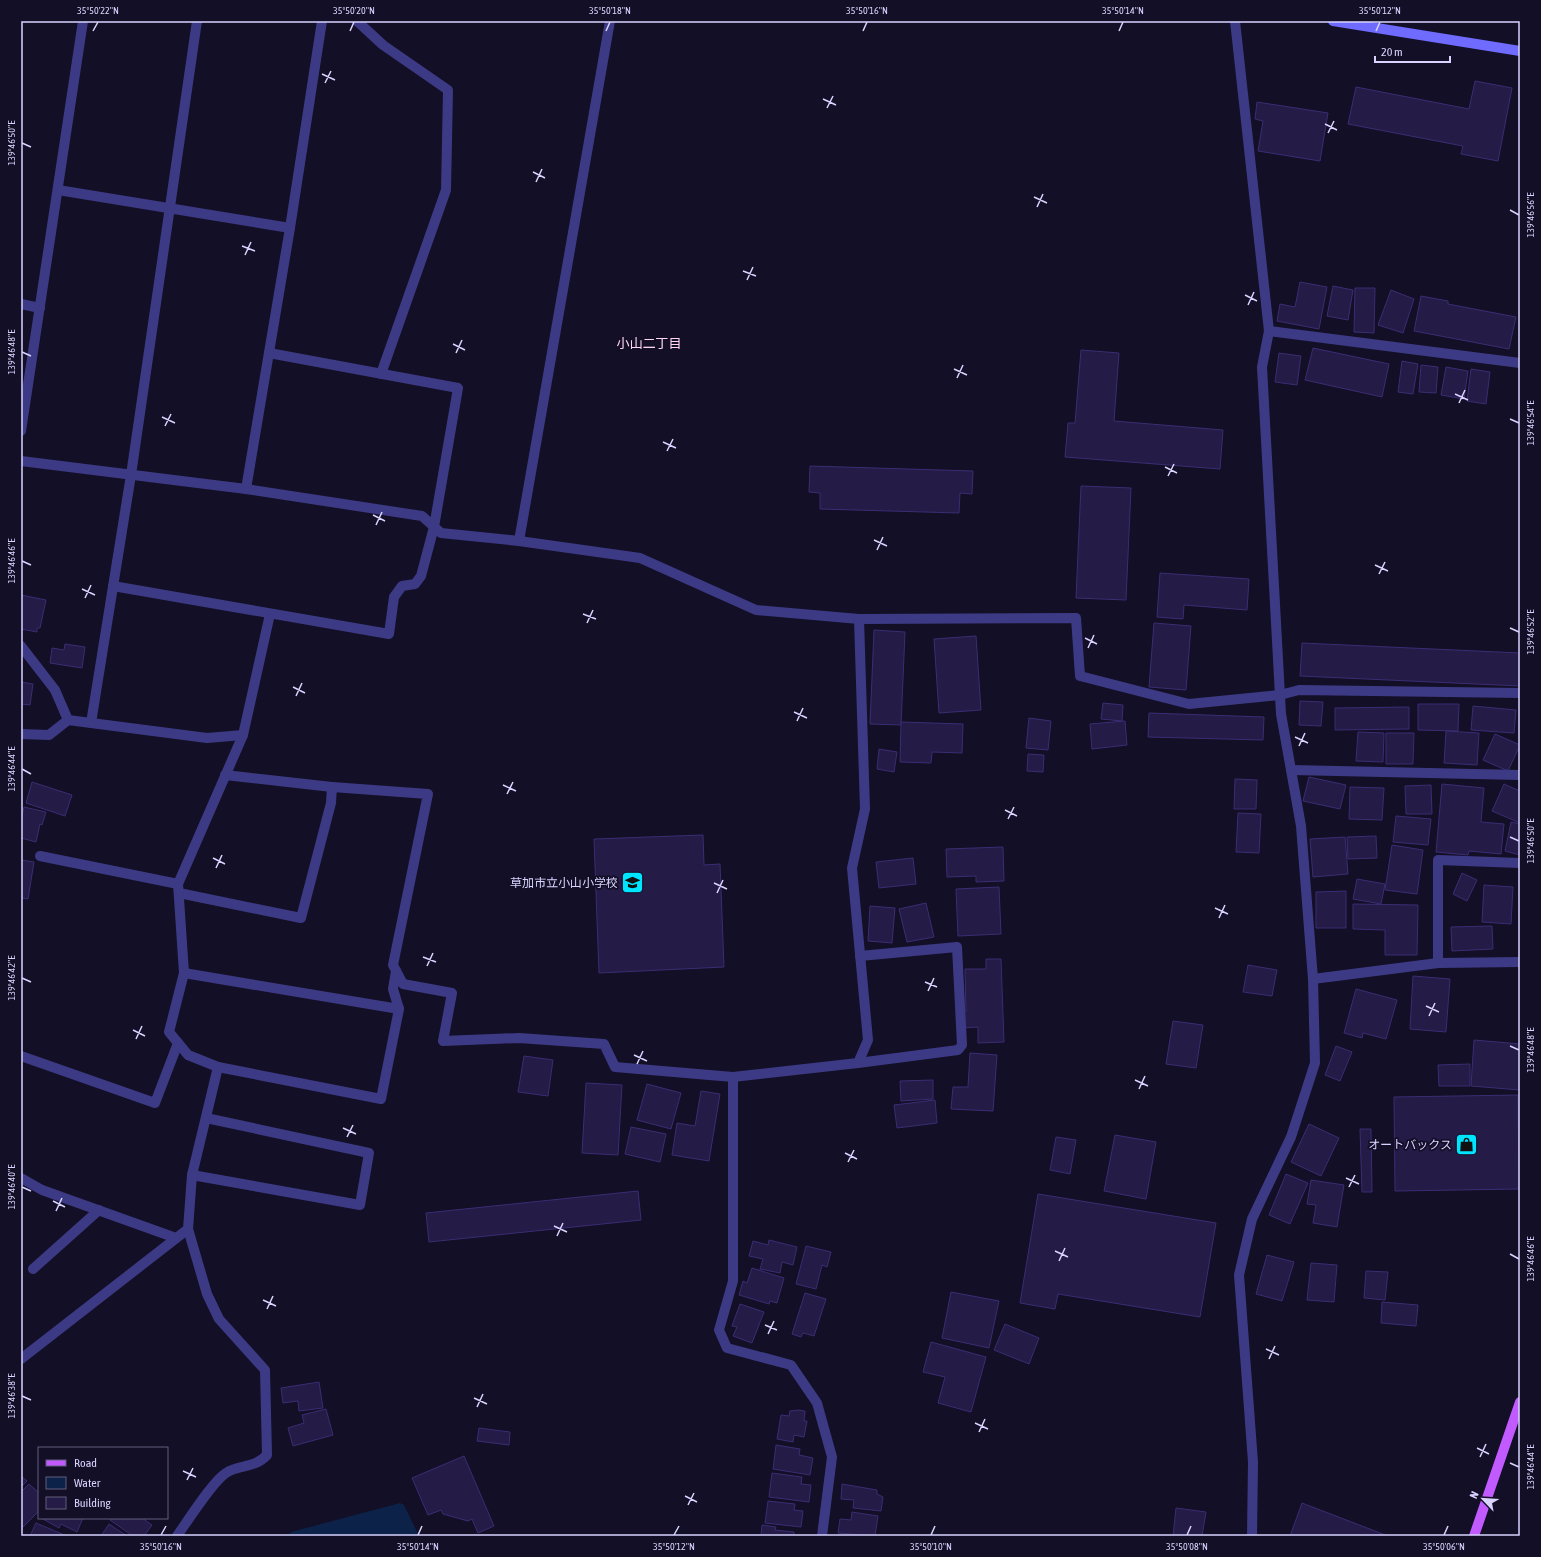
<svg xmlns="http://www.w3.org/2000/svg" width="1541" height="1557" font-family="'Asap Condensed','Noto Sans JP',sans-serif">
  <rect width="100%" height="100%" fill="#130f26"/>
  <path fill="#0c2248" d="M400,1503L404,1505L419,1536H288L291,1532Z"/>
  <g fill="#241b47" stroke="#3b2d73">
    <path d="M1475,81L1512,88L1498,161L1461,154L1463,146L1348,124L1356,87L1469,109Z"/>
    <path d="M1257,102L1328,113L1320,161L1258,151L1263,121L1255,119Z"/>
    <path d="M1300,282L1327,287L1319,329L1277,321L1280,304L1295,307Z"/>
    <path d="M1333,286L1353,290L1348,320L1327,316Z"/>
    <path d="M1355,288H1375L1374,333L1354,332Z"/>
    <path d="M1391,290L1414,299L1403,333L1378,325Z"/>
    <path d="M1421,296L1448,301V304L1516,317L1509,349L1414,331Z"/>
    <path d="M1313,348L1389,364L1382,397L1305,380Z"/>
    <path d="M1081,350L1119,353L1114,421L1223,430L1220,469L1065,457L1068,423H1075Z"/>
    <path d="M1279,353L1301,356L1297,385L1275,382Z"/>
    <path d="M1402,361L1418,364L1413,394L1398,392Z"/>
    <path d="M1421,365L1438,367L1436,393L1419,392Z"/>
    <path d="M1446,367L1468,371L1464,399L1441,395Z"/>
    <path d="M1471,369L1490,372L1486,404L1467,401Z"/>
    <path d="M810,466L973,471L972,494L960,493L959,513L820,509V493L809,492Z"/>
    <path d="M1081,486L1131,488L1126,600L1076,598Z"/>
    <path d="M1160,573L1249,579L1247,610L1184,605L1183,619L1157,617Z"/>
    <path d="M21,595L46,600L40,628H37V632L21,629Z"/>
    <path d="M1154,623L1191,626L1186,690L1149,687Z"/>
    <path d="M874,630L905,632L901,725L870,724Z"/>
    <path d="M976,636L981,710L939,713L934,639Z"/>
    <path d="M1302,643L1520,653V686L1300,676Z"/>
    <path d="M65,644L85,647L82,668L50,663L52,648L64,650Z"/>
    <path d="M21,682L33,684L30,705L21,704V705Z"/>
    <path d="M1300,701L1323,702L1321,726L1299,725Z"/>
    <path d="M1103,703L1123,705L1122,721L1101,719Z"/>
    <path d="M1418,704H1459L1458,731L1418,730Z"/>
    <path d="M1473,706L1516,710L1514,733L1471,730Z"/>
    <path d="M1409,707V729L1335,730V708Z"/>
    <path d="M1149,713L1264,717L1263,740L1148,737Z"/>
    <path d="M1029,718L1051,721L1048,750L1026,748Z"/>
    <path d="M1125,721L1127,745L1092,749L1090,724Z"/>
    <path d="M901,722L963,724L962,753L932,752L931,763L900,762Z"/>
    <path d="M1446,731L1479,733L1477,765L1444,763Z"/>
    <path d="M1358,732L1384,733L1383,762L1356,761Z"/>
    <path d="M1386,733H1414L1413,764H1386Z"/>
    <path d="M1495,734L1520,745L1508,771L1483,760Z"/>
    <path d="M879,749L897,752L894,772L877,769Z"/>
    <path d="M1028,754L1044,755L1043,772L1027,771Z"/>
    <path d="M1309,777L1346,785L1340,809L1303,801Z"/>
    <path d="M1235,779L1257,780L1256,809H1234Z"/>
    <path d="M32,782L72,795L65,816L26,803Z"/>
    <path d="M1442,784L1484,788L1481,822L1504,824L1501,854L1469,851L1468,855L1436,852Z"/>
    <path d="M1504,784L1520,791V823L1492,811Z"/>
    <path d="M1431,785L1432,814H1406L1405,786Z"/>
    <path d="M1350,787L1384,788L1382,820L1349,819Z"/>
    <path d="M24,807L46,812L42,825L40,824L36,842L21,838V821Z"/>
    <path d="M1238,813L1261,814L1259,853L1236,852Z"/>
    <path d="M1396,816L1431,819L1428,845L1393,842Z"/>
    <path d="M1511,822L1520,824V855L1505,851Z"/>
    <path d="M703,835L704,865L720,864L724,967L599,973L594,839Z"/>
    <path d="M1376,836L1377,858L1348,859L1347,837Z"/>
    <path d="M1345,837L1348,874L1313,877L1310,839Z"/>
    <path d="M1392,845L1423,850L1417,894L1385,890Z"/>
    <path d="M1003,847L1004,881L976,882V876L947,877L946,849Z"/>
    <path d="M913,858L916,884L879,888L876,862Z"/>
    <path d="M21,860L34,862L28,899L21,898Z"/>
    <path d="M1462,873L1477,880L1467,901L1453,894Z"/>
    <path d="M1357,879L1385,884L1381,904L1353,899Z"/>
    <path d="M1484,885L1513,887L1511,924L1482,922Z"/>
    <path d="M999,887L1001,934L958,936L956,889Z"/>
    <path d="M1346,891V928H1316V892Z"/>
    <path d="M926,903L934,937L907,942L899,909Z"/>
    <path d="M1353,904L1418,905L1417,955H1385V930L1353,929Z"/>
    <path d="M870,906L895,908L892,943L868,941Z"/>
    <path d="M1492,926L1493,949L1452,951L1451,927Z"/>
    <path d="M986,959H1001L1004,1042L978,1043V1027L964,1028L963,1011H966L965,969H986Z"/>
    <path d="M1248,965L1277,970L1272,996L1243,992Z"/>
    <path d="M1413,976L1450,979L1446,1032L1410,1029Z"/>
    <path d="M1356,989L1397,1000L1386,1039L1363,1033L1362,1038L1344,1033Z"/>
    <path d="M1173,1021L1203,1025L1196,1068L1166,1064Z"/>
    <path d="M1474,1040L1520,1044V1090L1471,1086Z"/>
    <path d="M1336,1046L1352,1052L1340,1081L1325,1075Z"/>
    <path d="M970,1053L997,1055L993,1111L951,1109L953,1087H968Z"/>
    <path d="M524,1056L553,1060L548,1096L518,1092Z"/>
    <path d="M1470,1064V1086H1439L1438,1065Z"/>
    <path d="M933,1080V1099L901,1101L900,1081Z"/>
    <path d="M586,1083L622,1085L618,1155L582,1153Z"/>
    <path d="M647,1084L681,1093L671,1129L637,1120Z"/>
    <path d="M701,1091L720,1094L709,1161L672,1155L677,1123L695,1126Z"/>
    <path d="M1518,1095L1519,1189L1395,1191L1394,1097Z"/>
    <path d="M935,1100L937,1123L897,1128L894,1105Z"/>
    <path d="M1309,1124L1339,1138L1321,1176L1291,1162Z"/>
    <path d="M631,1127L666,1134L660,1162L625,1154Z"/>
    <path d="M1360,1129H1371L1372,1192H1362Z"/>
    <path d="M1115,1135L1156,1142L1146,1199L1104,1191Z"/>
    <path d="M1056,1137L1076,1140L1070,1174L1050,1170Z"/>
    <path d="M1286,1174L1308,1183L1290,1224L1269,1215Z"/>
    <path d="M1311,1180L1344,1185L1337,1227L1313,1223L1316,1205L1307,1204Z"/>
    <path d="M638,1191L641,1220L429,1242L426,1213Z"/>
    <path d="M1038,1194L1216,1223L1200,1317L1058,1294L1055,1309L1020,1303Z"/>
    <path d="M769,1240L797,1247L793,1265L782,1262L780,1273L760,1269L763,1259L749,1256L753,1241L768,1245Z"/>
    <path d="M806,1246L831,1252L827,1267L822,1265L816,1289L796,1284Z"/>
    <path d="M1267,1255L1294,1262L1282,1301L1256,1294Z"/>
    <path d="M1311,1263L1337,1265L1334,1302L1307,1300Z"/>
    <path d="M752,1268L784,1278L777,1303L770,1301L769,1304L739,1295L743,1281L747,1283Z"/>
    <path d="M1366,1271L1388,1272L1385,1300L1364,1298Z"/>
    <path d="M951,1292L999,1301L989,1348L942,1338Z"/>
    <path d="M805,1293L826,1299L814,1336L803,1333L801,1337L792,1334Z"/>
    <path d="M1382,1302L1418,1305L1416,1326L1381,1323Z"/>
    <path d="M740,1304L764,1312L752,1343L733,1336L737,1327L732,1326Z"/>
    <path d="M1005,1324L1039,1338L1029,1364L994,1350Z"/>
    <path d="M931,1342L986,1357L971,1412L938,1403L945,1377L923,1372Z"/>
    <path d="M319,1382L323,1408L299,1411L298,1401L283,1403L281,1388Z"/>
    <path d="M326,1409L333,1435L293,1446L288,1428L304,1423L302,1415Z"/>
    <path d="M798,1410L805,1411L804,1421H807L804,1437L794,1435L793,1442L777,1439L781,1415L789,1416L790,1411Z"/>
    <path d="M479,1428L510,1432L509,1445L477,1441Z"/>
    <path d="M776,1445L800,1449L799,1455L813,1458L810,1475L773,1469Z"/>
    <path d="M464,1456L494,1526L478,1533L472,1519L468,1521L443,1514L441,1510L428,1515L412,1478Z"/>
    <path d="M772,1473L802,1477L801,1484L811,1485L809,1502L769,1497Z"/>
    <path d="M21,1476L27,1481L21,1487Z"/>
    <path d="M29,1484L39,1493V1511L21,1529V1492Z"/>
    <path d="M842,1484L877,1490V1494L883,1497L881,1511L853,1508L854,1500L841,1499Z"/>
    <path d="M768,1501L795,1504L794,1510L803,1511L801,1527L765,1523Z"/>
    <path d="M1302,1503L1388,1536H1290Z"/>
    <path d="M1176,1508L1206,1512L1202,1536H1173Z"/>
    <path d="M852,1512L878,1516L875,1536L838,1533L840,1519L851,1520Z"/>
    <path d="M41,1518H83L77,1532L61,1524L59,1528Z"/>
    <path d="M112,1518H142L152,1525L144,1536H133L110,1520Z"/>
    <path d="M36,1523L67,1536H30Z"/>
    <path d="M109,1524L127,1536H101Z"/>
    <path d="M762,1525L776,1527L775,1530L794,1532V1536H761Z"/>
  </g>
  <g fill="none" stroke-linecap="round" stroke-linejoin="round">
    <g stroke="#3d3a85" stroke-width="10">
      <path d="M357,21L383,45L448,90L446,190L381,374"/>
      <path d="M1235,21L1269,331L1262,367L1281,714L1301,826L1313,979L1315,1063L1291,1137L1252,1219L1239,1275L1253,1462L1252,1536"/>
      <path d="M58,190L290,228"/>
      <path d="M21,304L40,308"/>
      <path d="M1269,331L1520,363"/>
      <path d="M21,431L83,21"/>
      <path d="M21,461L246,489L422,516L441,533L519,541L640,558L756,610L859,619L1076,618L1080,676L1189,704L1280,695L1299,690L1520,693"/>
      <path d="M246,489L290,228L322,21"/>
      <path d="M519,541L610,21"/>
      <path d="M113,586L389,634L394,597L402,586L415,584L421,576L434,527L458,388L269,353"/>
      <path d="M21,646L55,690L68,720"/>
      <path d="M91,723L131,475L197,21"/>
      <path d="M21,734L49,735L68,720L207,738L243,735"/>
      <path d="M1291,770L1520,775"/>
      <path d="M332,787L428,794L393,965L403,984L452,993L443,1041L519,1038L604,1044L615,1067L733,1077L858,1063L868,1040L852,868L865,809L859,619"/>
      <path d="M40,856L178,884"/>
      <path d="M179,893L301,918L331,803L332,787L225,775"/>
      <path d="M1438,963V860L1520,863"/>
      <path d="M396,971L393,989L399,1009"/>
      <path d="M184,973L399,1009L381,1099L218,1067"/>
      <path d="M1313,979L1438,963L1520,962"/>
      <path d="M21,1056L155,1103L178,1043"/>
      <path d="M858,1063L958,1050L962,1045L957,947L860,956"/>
      <path d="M733,1077V1281L719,1330L727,1348L791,1365L817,1403L832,1457L822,1536"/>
      <path d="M192,1175L360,1205L369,1153L206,1118"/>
      <path d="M21,1178L42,1190L176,1238"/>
      <path d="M33,1269L99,1210"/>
      <path d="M21,1359L188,1229L192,1175L218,1067L188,1055L169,1032L184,973L178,884L243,735L270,614"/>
      <path d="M177,1536C187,1522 213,1481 226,1473C239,1464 254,1469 267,1455L265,1370L219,1319L207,1294L188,1229"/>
    </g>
    <path stroke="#6f6bff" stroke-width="10" d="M1333,21L1520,51"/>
    <path stroke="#c25bff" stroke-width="10" d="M1474,1536L1520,1402"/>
  </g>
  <path fill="none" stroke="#d9d4ff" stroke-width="1.5" d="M93,31L98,22M350,31L354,22M606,31L610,22M863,31L867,22M1119,31L1123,22M1376,31L1380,22M322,74L335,80M325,83L331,71M823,99L836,105M827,108L833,96M1325,124L1337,130M1328,133L1334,121M22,143L31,147M533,172L545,178M536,182L542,169M1034,197L1047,203M1037,207L1043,194M1510,210L1519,215M242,246L255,251M245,255L251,242M743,271L756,276M747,280L753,267M1245,295L1257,301M1248,305L1254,292M453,344L465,350M22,352L31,356M456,353L462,340M954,369L967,375M957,378L963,365M1455,394L1468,400M1459,403L1465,390M162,417L175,423M1510,419L1519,423M165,426L171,414M663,442L676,448M667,451L673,439M1165,467L1177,473M1168,476L1174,464M373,515L385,521M376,525L382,512M874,540L887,546M877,550L883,537M22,561L31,565M1375,565L1388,571M1379,574L1385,562M82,589L95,595M85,598L91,585M583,614L596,619M587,623L593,610M1510,628L1519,632M1085,638L1097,644M1088,648L1094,635M293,687L305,693M296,696L302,683M794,712L807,718M797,721L803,708M1295,737L1308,743M1299,746L1305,733M22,769L31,774M503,785L516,791M507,794L513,782M1005,810L1017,816M1008,819L1014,807M1510,837L1519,841M213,858L225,864M216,868L222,855M714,883L727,889M717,893L723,880M1215,908L1228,914M1219,918L1225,905M423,957L436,962M427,966L433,953M22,978L31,982M925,982L937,987M928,991L934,978M1426,1006L1439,1012M1429,1016L1435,1003M133,1030L145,1036M136,1039L142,1026M1510,1046L1519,1050M634,1055L647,1061M637,1064L643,1051M1135,1080L1148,1086M1139,1089L1145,1076M343,1128L356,1134M347,1137L353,1125M845,1153L857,1159M848,1162L854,1150M1346,1178L1359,1184M22,1187L31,1191M1349,1187L1355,1175M53,1201L65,1207M56,1211L62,1198M554,1226L567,1232M557,1236L563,1223M1055,1251L1068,1257M1510,1254L1519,1259M1059,1261L1065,1248M263,1300L276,1306M267,1309L273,1296M765,1325L777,1330M768,1334L774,1321M1266,1349L1279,1355M1269,1359L1275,1346M22,1396L31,1400M474,1398L487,1404M477,1407L483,1394M975,1423L988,1429M979,1432L985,1419M1477,1448L1489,1454M1480,1457L1486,1444M1510,1463L1519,1467M183,1471L196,1477M187,1480L193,1468M685,1496L697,1502M688,1505L694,1493M161,1535L166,1526M418,1535L422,1526M674,1535L679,1526M931,1535L935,1526M1187,1535L1191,1526M1444,1535L1448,1526"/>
  <defs>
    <symbol id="school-square" viewBox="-11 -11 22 22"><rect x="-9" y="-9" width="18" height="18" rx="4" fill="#00e5ff" stroke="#130f26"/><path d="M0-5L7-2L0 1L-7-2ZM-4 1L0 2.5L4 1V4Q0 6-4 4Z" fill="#111"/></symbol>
    <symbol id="shop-square" viewBox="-11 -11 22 22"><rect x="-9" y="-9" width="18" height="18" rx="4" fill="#00e5ff" stroke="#130f26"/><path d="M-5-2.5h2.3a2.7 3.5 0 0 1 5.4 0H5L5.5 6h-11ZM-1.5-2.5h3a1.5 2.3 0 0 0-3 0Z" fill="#111"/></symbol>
  </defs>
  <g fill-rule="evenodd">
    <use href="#school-square" x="620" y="870" width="25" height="25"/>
    <use href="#shop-square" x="1454" y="1132" width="25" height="25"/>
  </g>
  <g text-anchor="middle" stroke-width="3.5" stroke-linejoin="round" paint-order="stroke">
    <g font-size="12" fill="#d9d4ff" stroke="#130f26" text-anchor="end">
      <text x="618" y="887">草加市立小山小学校</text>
      <text x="1452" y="1149">オートバックス</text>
    </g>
    <g font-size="13" fill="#ffd6f0" stroke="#130f26">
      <text x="649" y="348">小山二丁目</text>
    </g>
  </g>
  <rect width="1541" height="1557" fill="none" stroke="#130f26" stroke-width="44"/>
  <rect x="38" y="1447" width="130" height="72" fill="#130f26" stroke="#625e7d"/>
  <rect x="46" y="1460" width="20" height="6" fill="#c25bff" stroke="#625e7d"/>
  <text x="74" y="1467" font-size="12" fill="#d9d4ff">Road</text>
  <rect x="46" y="1477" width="20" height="12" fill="#0c2248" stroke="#625e7d"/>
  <text x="74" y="1487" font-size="12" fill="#d9d4ff">Water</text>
  <rect x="46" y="1497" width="20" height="12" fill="#241b47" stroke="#625e7d"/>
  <text x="74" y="1507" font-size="12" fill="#d9d4ff">Building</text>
  <g transform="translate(1483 1499) rotate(295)" stroke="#130f26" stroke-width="3" paint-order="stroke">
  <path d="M0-3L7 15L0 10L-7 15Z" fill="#d9d4ff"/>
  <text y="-6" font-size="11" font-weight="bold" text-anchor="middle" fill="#d9d4ff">N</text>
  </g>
  <path d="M1375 56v6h75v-6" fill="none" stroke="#d9d4ff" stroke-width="2"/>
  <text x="1381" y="56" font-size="12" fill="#d9d4ff" stroke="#130f26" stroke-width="3" paint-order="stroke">20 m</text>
  <rect x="22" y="22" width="1497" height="1513" fill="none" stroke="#d9d4ff" stroke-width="1.5"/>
  <g font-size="10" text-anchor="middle" fill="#d9d4ff">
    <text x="98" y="14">35°50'22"N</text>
    <text x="354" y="14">35°50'20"N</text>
    <text x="610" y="14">35°50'18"N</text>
    <text x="867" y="14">35°50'16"N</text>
    <text x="1123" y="14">35°50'14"N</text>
    <text x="1380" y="14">35°50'12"N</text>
    <text transform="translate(11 143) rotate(-90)" y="4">139°46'50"E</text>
    <text transform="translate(1530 215) rotate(-90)" y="4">139°46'56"E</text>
    <text transform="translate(11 352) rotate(-90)" y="4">139°46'48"E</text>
    <text transform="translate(1530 423) rotate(-90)" y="4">139°46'54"E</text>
    <text transform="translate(11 561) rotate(-90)" y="4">139°46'46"E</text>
    <text transform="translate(1530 632) rotate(-90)" y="4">139°46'52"E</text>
    <text transform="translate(11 769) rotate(-90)" y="4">139°46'44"E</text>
    <text transform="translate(1530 841) rotate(-90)" y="4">139°46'50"E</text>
    <text transform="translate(11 978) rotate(-90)" y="4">139°46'42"E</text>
    <text transform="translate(1530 1050) rotate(-90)" y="4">139°46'48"E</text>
    <text transform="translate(11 1187) rotate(-90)" y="4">139°46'40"E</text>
    <text transform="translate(1530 1259) rotate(-90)" y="4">139°46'46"E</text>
    <text transform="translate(11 1396) rotate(-90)" y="4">139°46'38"E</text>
    <text transform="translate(1530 1467) rotate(-90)" y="4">139°46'44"E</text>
    <text x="161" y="1550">35°50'16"N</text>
    <text x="418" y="1550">35°50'14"N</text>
    <text x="674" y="1550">35°50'12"N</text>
    <text x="931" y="1550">35°50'10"N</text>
    <text x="1187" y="1550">35°50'08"N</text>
    <text x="1444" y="1550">35°50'06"N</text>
  </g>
</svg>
